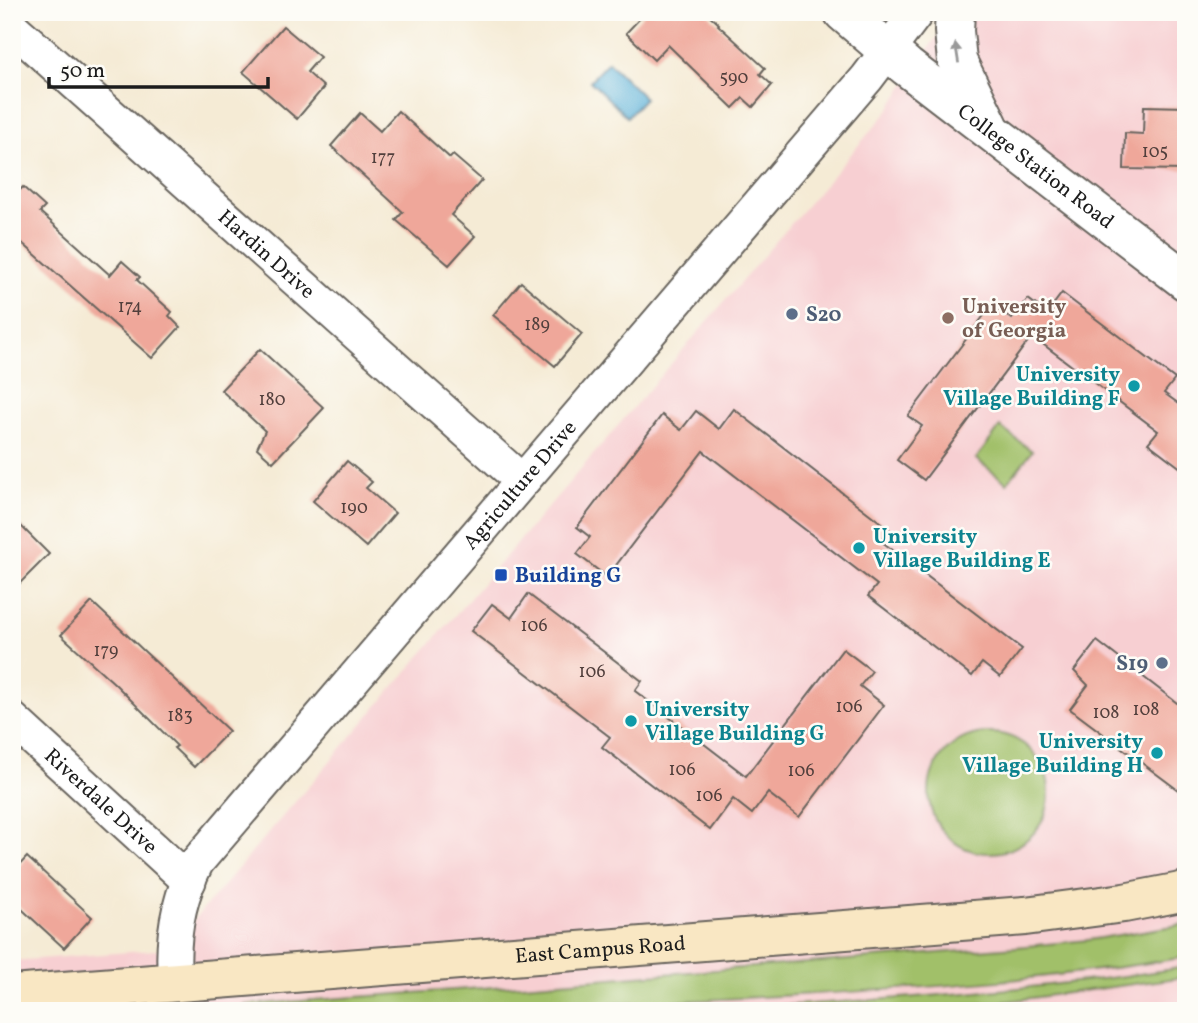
<svg xmlns="http://www.w3.org/2000/svg" width="1198" height="1023" font-family="Vollkorn,serif">
  <rect width="100%" height="100%" fill="#fdfcf7"/>
  <filter id="ink" filterUnits="userSpaceOnUse"><feTurbulence type="fractalNoise" baseFrequency=".0143" numOctaves="2"/><feDisplacementMap in="SourceGraphic" scale="14" xChannelSelector="R" yChannelSelector="G"/><feConvolveMatrix kernelMatrix="1 2 1 2 8 2 1 2 1" color-interpolation-filters="sRGB"/></filter>
  <filter id="wash" filterUnits="userSpaceOnUse"><feTurbulence type="fractalNoise" baseFrequency=".00686" numOctaves="4" result="noise"/><feDisplacementMap in="SourceGraphic" scale="28" xChannelSelector="R" yChannelSelector="G"/><feGaussianBlur stdDeviation="1.57" result="paint"/><feColorMatrix in="noise" values="0 0 0 0 0 0 0 0 0 0 0 0 0 0 0 0 0 1.4 0 .05"/><feComposite in="paint" operator="in"/></filter>
  <g filter="url(#wash)">
    <rect width="100%" height="100%" fill="#f5ebd5"/>
    <path fill="#f7cfd2" d="M961,12H1186V1011H12V961L169,949L887,112L932,43Z"/>
    <g fill="#a1c069" stroke="#5e6e42" stroke-width="2">
      <path d="M1000,427L1032,451L1007,483L976,459Z"/>
      <circle cx="989" cy="793" r="60"/>
      <path d="M1186,924V957C1057,979 926,988 796,995C611,1006 426,1011 241,1011L245,1005L468,989L1016,947L1088,940Z"/>
      <path d="M1186,967V977L1009,1001L905,1011H695C859,1001 1023,993 1186,967Z"/>
    </g>
    <path fill="#5bb1d8" stroke="#3c667a" stroke-width="2" d="M608,62L645,98L627,117L590,81Z"/>
    <g id="blocks">
      <g fill="#efa79a">
        <path d="M646,12H706L719,24L718,25L765,68L760,74L772,85L753,107L743,98L733,108L668,45L654,60L626,33Z"/>
        <path d="M283,26L320,57L307,72L324,87L297,119L243,72Z"/>
        <path d="M1144,106L1186,107V170L1124,169L1125,133L1143,134Z"/>
        <path d="M398,111L450,158L453,155L482,180L451,215L475,236L449,265L396,220L403,212L331,146L360,113L380,131Z"/>
        <path d="M23,187L45,207L40,212L110,275L122,261L140,277L137,280L172,312L169,316L180,327L152,358L12,234V198Z"/>
        <path d="M521,282L582,334L555,366L493,315Z"/>
        <path d="M1062,293L1175,379L1164,393L1186,409V472L1148,443L1158,431L1032,336L924,480L897,460L922,426L908,416L992,305L1012,319L1028,299L1047,313Z"/>
        <path d="M260,349L324,408L273,462L257,448L265,431L221,390Z"/>
        <path d="M734,409L889,529L881,541L1022,649L1000,677L982,663L972,676L868,596L877,585L703,451L607,577L577,554L590,537L577,527L662,415L681,430L696,411L719,429Z"/>
        <path d="M347,461L372,482L366,488L395,513L366,547L313,501Z"/>
        <path d="M12,517L49,554L12,591Z"/>
        <path d="M528,594L642,681L635,691L746,776L843,649L872,671L860,686L884,705L799,817L768,793L752,814L733,799L710,830L602,747L610,737L471,631L492,604L511,618Z"/>
        <path d="M92,602L229,731L194,767L174,748L177,746L115,684L61,635Z"/>
        <path d="M1097,641L1186,710V796L1070,709L1088,685L1074,671Z"/>
        <path d="M27,857L92,917L64,948L12,900V873Z"/>
      </g>
    </g>
  </g>
  <g filter="url(#ink)">
    <use href="#blocks" fill-opacity="0" stroke="#68645d" stroke-width="2"/>
    <g fill="none" stroke-linecap="round" stroke-linejoin="round">
      <defs>
        <g id="minor">
          <path id="s1" d="M12,27L522,481"/>
          <path id="s2" d="M12,719L189,881"/>
          <path id="s3" d="M175,982C171,941 178,899 197,862L867,78L917,12"/>
        </g>
        <g id="tertiary">
          <path id="s4" d="M843,12L907,67L1186,281"/>
          <path d="M955,12L954,31L957,61L989,126"/>
        </g>
        <g id="secondary">
          <path id="s5" d="M12,995L1025,916L1124,903L1186,891"/>
        </g>
      </defs>
      <use href="#minor" stroke="#68645d" stroke-width="37"/>
      <use href="#tertiary" stroke="#68645d" stroke-width="42"/>
      <use href="#secondary" stroke="#68645d" stroke-width="42"/>
      <use href="#minor" stroke="#fff" stroke-width="33"/>
      <use href="#tertiary" stroke="#fff" stroke-width="38"/>
      <use href="#secondary" stroke="#f9e7c3" stroke-width="38"/>
    </g>
    <defs><path id="oneway-solid" d="M-6-.8H1V-3.2L6.5 0L1 3.2V.8H-6Z" transform="scale(1.75)"/></defs>
    <use fill="#999" href="#oneway-solid" transform="translate(957 53) rotate(-99)"/>
  </g>
  <g fill="#5c6f8a" stroke="#fdfcf7" stroke-width="2.5">
    <circle cx="792" cy="314" r="7"/>
    <circle cx="1162" cy="663" r="7"/>
  </g>
  <circle fill="#8d6e63" stroke="#fdfcf7" stroke-width="2.5" cx="948" cy="318" r="7"/>
  <g fill="#0f9aa8" stroke="#fdfcf7" stroke-width="2.5">
    <circle cx="1134" cy="386" r="7"/>
    <circle cx="859" cy="548" r="7"/>
    <circle cx="631" cy="721" r="7"/>
    <circle cx="1157" cy="753" r="7"/>
  </g>
  <rect fill="#1a4fb4" stroke="#fdfcf7" stroke-width="2.5" x="494" y="568" width="14" height="14" rx="3.5"/>
  <g text-anchor="middle" stroke-width="5" stroke-linejoin="round" paint-order="stroke">
    <g font-size="18" fill="#513f3c">
      <text x="734" y="83">590</text>
      <text x="1155" y="157">105</text>
      <text x="383" y="163">177</text>
      <text x="130" y="312">174</text>
      <text x="537" y="330">189</text>
      <text x="272" y="405">180</text>
      <text x="354" y="513">190</text>
      <text x="534" y="631">106</text>
      <text x="106" y="656">179</text>
      <text x="592" y="677">106</text>
      <text x="849" y="712">106</text>
      <text x="1146" y="715">108</text>
      <text x="1106" y="718">108</text>
      <text x="180" y="721">183</text>
      <text x="682" y="775">106</text>
      <text x="801" y="776">106</text>
      <text x="709" y="801">106</text>
    </g>
    <g font-size="21" fill="#1c1c1c" stroke="#fdfcf7">
      <text dy="7" stroke="none"><textPath href="#s4" startOffset="247">College Station Road</textPath></text>
      <text dy="7" stroke="none"><textPath href="#s1" startOffset="341">Hardin Drive</textPath></text>
      <text dy="7" stroke="none"><textPath href="#s3" startOffset="620">Agriculture Drive</textPath></text>
      <text dy="7" stroke="none"><textPath href="#s2" startOffset="121">Riverdale Drive</textPath></text>
      <text dy="7" stroke="none"><textPath href="#s5" startOffset="590">East Campus Road</textPath></text>
    </g>
    <g font-size="21" font-weight="bold" fill="#785e54" stroke="#fdfcf7" text-anchor="start">
      <text x="962" y="313">University<tspan x="962" dy="24">of Georgia</tspan></text>
    </g>
    <g font-size="21" font-weight="bold" fill="#4e5e75" stroke="#fdfcf7" text-anchor="start">
      <text x="806" y="321">S20</text>
      <text x="1148" y="670" text-anchor="end">S19</text>
    </g>
    <g font-size="21" font-weight="bold" fill="#0d838f" stroke="#fdfcf7" text-anchor="end">
      <text x="1120" y="381">University<tspan x="1120" dy="24">Village Building F</tspan></text>
      <text x="873" y="543" text-anchor="start">University<tspan x="873" dy="24">Village Building E</tspan></text>
      <text x="645" y="716" text-anchor="start">University<tspan x="645" dy="24">Village Building G</tspan></text>
      <text x="1143" y="748">University<tspan x="1143" dy="24">Village Building H</tspan></text>
    </g>
    <g font-size="21" font-weight="bold" fill="#164399" stroke="#fdfcf7" text-anchor="start">
      <text x="515" y="582">Building G</text>
    </g>
  </g>
  <rect width="1198" height="1023" fill="none" stroke="#fdfcf7" stroke-width="42"/>
  <path d="M49 77v10h219v-10" fill="none" stroke="#1c1c1c" stroke-width="3.5"/>
  <text x="60" y="77" font-size="21" fill="#1c1c1c" stroke="#fdfcf7" stroke-width="5" paint-order="stroke">50 m</text>
</svg>
